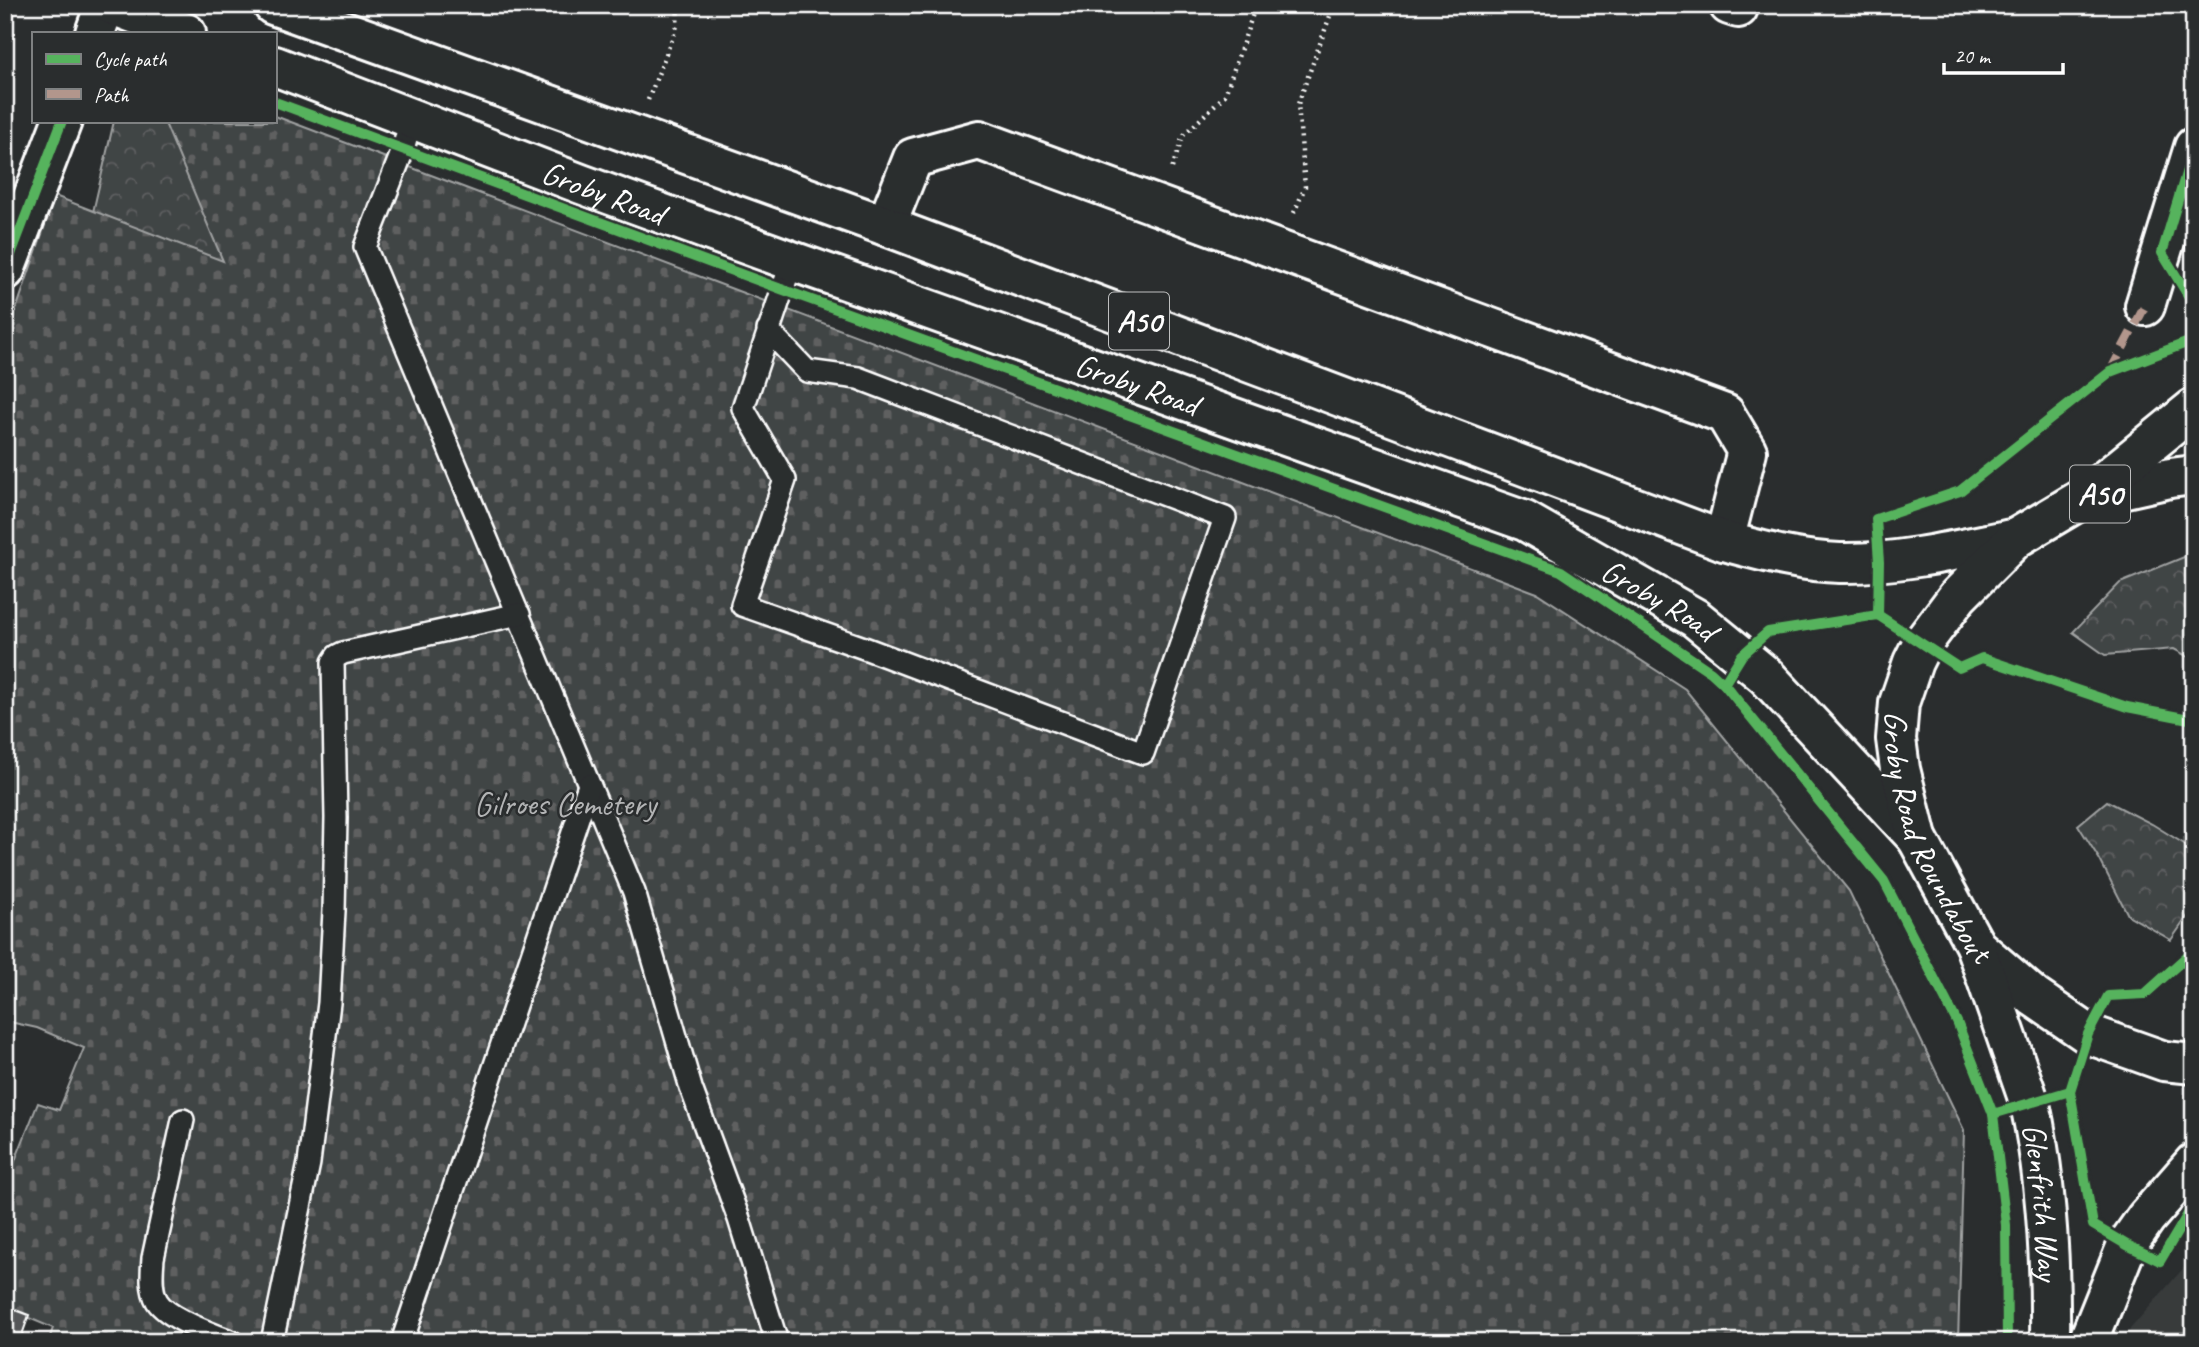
<svg xmlns="http://www.w3.org/2000/svg" width="2199" height="1347" font-family="Caveat,sans-serif">
  <defs>
    <pattern id="forest-crowns" width="20" height="18" patternUnits="userSpaceOnUse" patternTransform="scale(1.75)"><rect width="20" height="18" fill="#414445"/><path d="M2 6a3 3 0 1 1 6 0M12 15a3 3 0 1 1 6 0" fill="none" stroke="#5e6061"/></pattern>
    <pattern id="cemetery-stones" width="16" height="16" patternUnits="userSpaceOnUse" patternTransform="scale(1.75)"><rect width="16" height="16" fill="#414445"/><path d="M2 7V4a2 2 0 0 1 4 0v3zM10 15v-3a2 2 0 0 1 4 0v3z" fill="#5e6061"/></pattern>
  </defs>
  <rect width="100%" height="100%" fill="#2a2d2e"/>
  <filter id="ink" filterUnits="userSpaceOnUse"><feTurbulence type="fractalNoise" baseFrequency=".0143" numOctaves="2"/><feDisplacementMap in="SourceGraphic" scale="14" xChannelSelector="R" yChannelSelector="G"/><feConvolveMatrix kernelMatrix="1 2 1 2 8 2 1 2 1" color-interpolation-filters="sRGB"/></filter>
  <g filter="url(#ink)">
    <path fill="#373a3b" d="M2194,1256V1342H2127L2130,1329Z"/>
    <g fill="url(#forest-crowns)" stroke="#a0a2a2" stroke-width="2">
      <path d="M114,121H222L349,261L76,286Z"/>
      <path d="M2194,553V660L2174,649L2105,655L2073,632L2120,583Z"/>
      <path d="M2107,801L2152,824L2194,850V907L2171,940L2128,915L2100,860L2078,825Z"/>
    </g>
    <path fill="url(#cemetery-stones)" stroke="#a0a2a2" stroke-width="2" d="M275,116L1537,593L1685,689L1849,891L1964,1130L1958,1342H48L53,1328L5,1308V1186L38,1103L59,1110L84,1048L37,1028L5,1021V342L55,196L223,261L164,121H275Z"/>
    <path fill="#555758" stroke="#fff" stroke-width="2" d="M5,1306L29,1315L22,1335L13,1337L5,1334Z"/>
    <g fill="none" stroke-linecap="round" stroke-linejoin="round">
      <defs>
        <g id="service">
          <path d="M411,118L403,150L365,247L634,892L691,1088L739,1219L777,1342"/>
          <path d="M768,330L807,371L858,378L1225,518L1143,753L867,649L742,605L785,480L743,408L792,261"/>
          <path d="M183,1120L153,1258C152,1271 150,1289 157,1301C167,1318 214,1335 233,1342"/>
          <path d="M272,1342L309,1163L329,1003L334,911L336,818L333,662L337,656L343,653L519,614"/>
          <path d="M402,1342L589,785"/>
        </g>
        <g id="minor">
          <path d="M1729,5L1738,8"/>
          <path d="M95,33L105,5"/>
          <path d="M886,226L913,158L979,140L1725,414L1747,451L1724,541"/>
          <path d="M5,270L62,121"/>
          <path d="M2145,306L2194,147"/>
        </g>
        <g id="primary">
          <path d="M112,5L186,33"/>
          <path d="M273,5L886,226L1724,541C1762,551 1800,562 1840,563C1899,564 1958,550 2016,538"/>
          <path id="s1" d="M275,66L581,184L792,261L1525,521L1695,618L1766,676L1917,838"/>
        </g>
        <g id="trunk">
          <path id="s2" d="M2194,475L2170,478L2085,497L2016,538L1958,596L1922,644L1913,662L1899,703L1896,739L1900,769L1917,838L1976,947L2034,997L2088,1034L2164,1061L2194,1064"/>
          <path d="M2092,491L2194,408"/>
          <path id="s3" d="M1976,948L2030,1104C2047,1182 2051,1262 2050,1342"/>
          <path d="M2088,1342L2127,1245L2146,1218L2194,1163"/>
        </g>
      </defs>
      <use href="#service" stroke="#fff" stroke-width="26"/>
      <use href="#minor" stroke="#fff" stroke-width="44"/>
      <use href="#primary" stroke="#fff" stroke-width="44"/>
      <use href="#trunk" stroke="#fff" stroke-width="44"/>
      <g stroke="#fff" stroke-width="4.5" stroke-dasharray="2 5" stroke-linecap="butt">
        <path d="M648,100L677,26L678,5"/>
        <path d="M1172,168L1183,136L1225,95L1256,5"/>
        <path d="M1294,213L1305,187L1298,104L1334,5"/>
      </g>
      <use href="#service" stroke="#2a2d2e" stroke-width="21"/>
      <use href="#minor" stroke="#2a2d2e" stroke-width="38"/>
      <use href="#primary" stroke="#2a2d2e" stroke-width="38"/>
      <use href="#trunk" stroke="#2a2d2e" stroke-width="38"/>
      <path stroke="#b2968c" stroke-width="9" stroke-dasharray="18 9" stroke-linecap="butt" d="M2110,372L2145,306"/>
      <defs>
        <g id="cycleway">
          <path d="M275,102L781,289L1561,571L1711,672L1724,684L1884,881L1957,1022L1993,1114L2070,1091L2093,1225L2127,1245L2160,1261L2194,1204"/>
          <path d="M2194,147L2162,253L2194,305"/>
          <path d="M5,270L62,121"/>
          <path d="M1878,615L1959,668L1982,658L2127,707L2194,720"/>
          <path d="M1724,684L1742,655L1768,632L1878,615L1879,562L1876,519L1960,491L2110,372L2194,340"/>
          <path d="M2070,1091L2088,1034L2108,996L2145,994L2194,950"/>
          <path d="M1993,1114L2006,1225L2007,1342"/>
        </g>
      </defs>
      <use href="#cycleway" stroke="#2a2d2e" stroke-width="15"/>
      <use href="#cycleway" stroke="#56b35d" stroke-width="10"/>
    </g>
  </g>
  <g text-anchor="middle" stroke-width="5" stroke-linejoin="round" paint-order="stroke">
    <g fill="#2a2d2e" stroke="#bfc0c0" stroke-width="2">
      <rect x="1109" y="292.5" width="60" height="57" rx="5"/>
      <rect x="2070" y="465.5" width="60" height="57" rx="5"/>
    </g>
    <g font-size="32" font-weight="bold" fill="#fff">
      <text x="1139" y="332">A50</text>
      <text x="2100" y="505">A50</text>
    </g>
    <g font-size="33" fill="#fff" stroke="#2a2d2e">
      <text dy="12" stroke="none"><textPath href="#s1" startOffset="352">Groby Road</textPath></text>
      <text dy="12" stroke="none"><textPath href="#s1" startOffset="919">Groby Road</textPath></text>
      <text dy="12" stroke="none"><textPath href="#s1" startOffset="1486">Groby Road</textPath></text>
      <text dy="12" stroke="none"><textPath href="#s2" startOffset="539">Groby Road Roundabout</textPath></text>
      <text dy="12" stroke="none"><textPath href="#s3" startOffset="264">Glenfrith Way</textPath></text>
    </g>
    <g font-size="33" fill="#b3b4b5" stroke="#2a2d2e">
      <text x="565" y="815">Gilroes Cemetery</text>
    </g>
  </g>
  <rect width="2199" height="1347" fill="none" stroke="#2a2d2e" stroke-width="28"/>
  <rect x="14" y="14" width="2171" height="1319" fill="none" stroke="#fff" stroke-width="2.5" filter="url(#ink)"/>
  <rect x="32" y="32" width="245" height="91" fill="#2a2d2e" stroke="#7f8182" stroke-width="2"/>
  <rect x="46" y="54" width="35" height="10" fill="#56b35d" stroke="#7f8182" stroke-width="2"/>
  <text x="94" y="66" font-size="21" fill="#ffffff">Cycle path</text>
  <rect x="46" y="89" width="35" height="10" fill="#b2968c" stroke="#7f8182" stroke-width="2"/>
  <text x="94" y="102" font-size="21" fill="#ffffff">Path</text>
  <path d="M1944 63v10h119v-10" fill="none" stroke="#ffffff" stroke-width="3.5"/>
  <text x="1954" y="63" font-size="21" fill="#ffffff" stroke="#2a2d2e" stroke-width="5" paint-order="stroke">20 m</text>
</svg>
